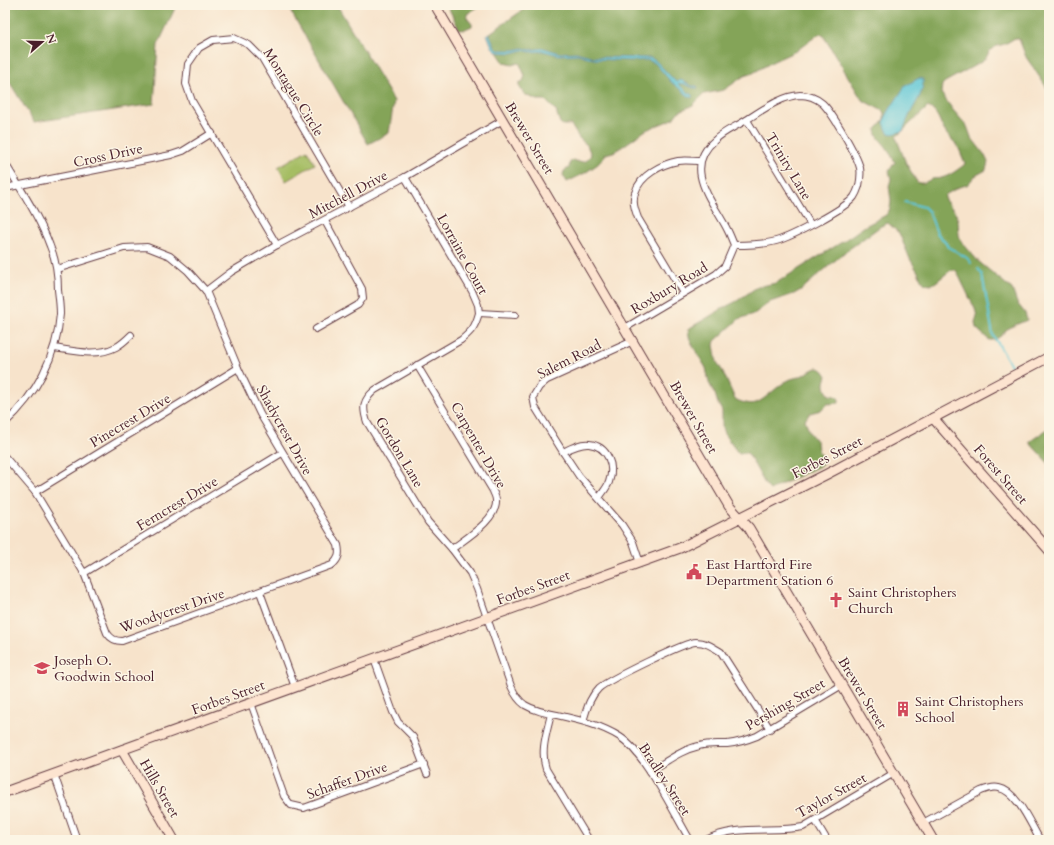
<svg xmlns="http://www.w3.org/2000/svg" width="1054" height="845" font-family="Cardo,serif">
  <rect width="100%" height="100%" fill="#fcf5e5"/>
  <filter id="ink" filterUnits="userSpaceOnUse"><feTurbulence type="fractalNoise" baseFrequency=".025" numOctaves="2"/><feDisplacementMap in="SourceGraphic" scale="8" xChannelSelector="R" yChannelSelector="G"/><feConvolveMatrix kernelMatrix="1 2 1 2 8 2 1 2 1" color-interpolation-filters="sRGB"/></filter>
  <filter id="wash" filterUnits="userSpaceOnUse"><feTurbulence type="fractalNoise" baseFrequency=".012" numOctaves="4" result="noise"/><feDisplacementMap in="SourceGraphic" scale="16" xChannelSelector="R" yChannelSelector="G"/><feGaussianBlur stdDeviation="0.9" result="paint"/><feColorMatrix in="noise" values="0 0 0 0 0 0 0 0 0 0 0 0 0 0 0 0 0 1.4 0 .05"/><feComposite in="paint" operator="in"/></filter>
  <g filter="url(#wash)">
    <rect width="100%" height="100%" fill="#f7e3cb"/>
    <path fill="#a5bd63" stroke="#786e47" d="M307,150L315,164L286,181L278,167Z"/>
    <g fill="#84a459" stroke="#676242" fill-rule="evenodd">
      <path d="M5,5H178L176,6L158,45L154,104L34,122L5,75Z"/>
      <path d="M287,5H337L394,101L389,133L368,144Z"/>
      <path d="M447,5H481L467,14V18L472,24V26L463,30L459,29Z"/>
      <path d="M530,5H1049V91L1026,57L1019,39L1015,38L1005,44L997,46L990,50L986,58L983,61L945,82L942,85L941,93L953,110L967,126L971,137L984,154L988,162L986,170L975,176L967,185L959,187L945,195V200L956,213L958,222L959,235L961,241L978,261L1012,289L1017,303L1025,313L1027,320L1008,328L1002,335L995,340H989L976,328L975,322L977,316L975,309L956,270H951L936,282L931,285L925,284L921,279L918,272L910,259L899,233L888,223L881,226L845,252L801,290L794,294L770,302L754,314L739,319L715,341L714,345L717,362L723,372L735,399C740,402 750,405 756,403C766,399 777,386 787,381C791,378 797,378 801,376C812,371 819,361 827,376C824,384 824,387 829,395L836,396L839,399V403L827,404L821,410L810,413L805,420L809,432L817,442L818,450L823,461L822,465L770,490L766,486L749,455L747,453H738L724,434L722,427V411L718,404L715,394L709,383L706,368L694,348L689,337L688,329L727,306L737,301L757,287L776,283L842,242L865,226L886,215L890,209L891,201L889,186L891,179L889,171L895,162C892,158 890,152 887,148C882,141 876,138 876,129C881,124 887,119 883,111L862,100L823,35L819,34L796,51L774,61L753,73L744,76L724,90L704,94L693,105L678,112L673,119L646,130L616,151L606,154L598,164L585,173L567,182L563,175L564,171L569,168L570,162L573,160L579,162L586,161L591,155L587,145L579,138L571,125H563L560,123L556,111L545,100H537L524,94L519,86V83L523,81L525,76L520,64L518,63L512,65L504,63C499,54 489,43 490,33ZM928,107C938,112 939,121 944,130C947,136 953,140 957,145C960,150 962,157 965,163L964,165C957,170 950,176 941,178C938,179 935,178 932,179C926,181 924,185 917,182L906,163L896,137Z"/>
      <path d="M1049,428V464L1029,442Z"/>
    </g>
    <g fill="#5bc6d6" stroke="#527280">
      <path d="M489,33L495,47L498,50H514L523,48L530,50L544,48L560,53L576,52L594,57L651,58L656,61L676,82L681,80L692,86H697L698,88C690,89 685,82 678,84L693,96L691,98L671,82L655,63L647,60L633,61L593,59L578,54L559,55L543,51L530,52L523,50L512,53L497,52L492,47L487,34Z"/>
      <path d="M919,78L923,79C924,92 917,101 911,112C908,118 905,125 903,131L893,134L888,133L884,123L885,118L890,109L905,86Z"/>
    </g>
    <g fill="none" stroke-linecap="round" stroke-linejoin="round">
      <g stroke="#5bc6d6" stroke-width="2">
        <path d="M905,202L924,207L929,212L937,233L949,247L967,258L971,263"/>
        <path d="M978,269L982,274L993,335L1012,367"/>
        <path d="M1048,421L1049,423"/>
      </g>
    </g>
  </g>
  <g filter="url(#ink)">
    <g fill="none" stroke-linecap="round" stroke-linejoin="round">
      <defs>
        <g id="street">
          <path d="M747,120L811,225"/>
          <path d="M5,163C21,190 39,216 50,246C56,260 58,275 58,290C59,298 60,307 60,314C57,356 36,395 5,423"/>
          <path d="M405,177L472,291L478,305L479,313L515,315"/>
          <path d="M5,188L171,155L183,151L212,133"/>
          <path d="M277,245L192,101L186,84L188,64L199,48L213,40L234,38L249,45L262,58L349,207"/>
          <path d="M206,291L231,272L277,245L405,177L503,120"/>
          <path d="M683,293L638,218C635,210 632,202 635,193C640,175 662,164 678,161C685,160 693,161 700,161"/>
          <path d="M479,313C475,327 472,331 461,340L375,390C363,400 362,407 367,422L428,522L452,549L470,573L477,589L511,686C514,693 518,700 525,705C535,711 546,713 557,715C579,720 601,725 620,737C646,754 674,813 690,840"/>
          <path d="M625,328L716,274L725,266L734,245C748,245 762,245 776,241C791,237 845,209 854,197C856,194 858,189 859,186C860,181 861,173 860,168C857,155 832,112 822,103C816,98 808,95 800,95C780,96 760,112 743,122C733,128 723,132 715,140C681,169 714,202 728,231C730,235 732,240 734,245"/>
          <path d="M316,329L358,305L363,298L362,289L325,221"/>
          <path d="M633,341L547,380L539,387L533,397L535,407L563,452L579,476L622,525L633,542L640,563"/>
          <path d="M54,348C74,351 97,357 116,347C122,344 127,339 131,335"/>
          <path d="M417,365L493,491C494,494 496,497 496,500C498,519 466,538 452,549"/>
          <path d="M563,452C571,448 580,443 589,444C608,446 615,466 609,482C607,488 602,493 599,498"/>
          <path d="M5,457L35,492L84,573L107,633C111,639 115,641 122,641L332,565C339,559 340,554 338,545L260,414L238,368L206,291L188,271L170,256L147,247L124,248L57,269"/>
          <path d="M35,492L238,368"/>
          <path d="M84,573L282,453"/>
          <path d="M260,592L295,687"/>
          <path d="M374,659L393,712L398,722L413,737L427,774"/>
          <path d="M251,703L284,796L291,805L304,808L424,764"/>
          <path d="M551,714C547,732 540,750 546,769L589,840"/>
          <path d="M583,721C587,709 589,698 599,688C608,680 685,642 696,642C706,642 713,647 721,652L770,729"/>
          <path d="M650,771C666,762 681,750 699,746C709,743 717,744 727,744C737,743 747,740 757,736L842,685"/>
          <path d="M54,774L77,840"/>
          <path d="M815,820L827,840"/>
          <path d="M923,823L981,791C986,789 993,786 999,788C1017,791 1031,825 1040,840"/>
          <path d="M706,840C735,824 772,833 803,827L894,773"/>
        </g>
        <g id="secondary">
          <path d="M435,5L729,506L749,528L933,840"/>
          <path d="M933,418L1049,550"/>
          <path d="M122,750L174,840"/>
          <path d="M5,792L680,548L827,474L1049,357"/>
        </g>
      </defs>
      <use href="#street" stroke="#643c43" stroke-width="8"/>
      <use href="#secondary" stroke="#643c43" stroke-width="11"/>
      <use href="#street" stroke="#fff" stroke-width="6"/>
      <use href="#secondary" stroke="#fde4d0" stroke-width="9"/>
    </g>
  </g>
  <defs>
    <symbol id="civic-bare" viewBox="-9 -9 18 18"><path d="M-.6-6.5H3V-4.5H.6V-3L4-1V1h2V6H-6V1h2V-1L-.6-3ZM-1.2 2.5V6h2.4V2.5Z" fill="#d1495b" stroke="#fcf5e5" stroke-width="2.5" paint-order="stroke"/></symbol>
    <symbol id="church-bare" viewBox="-9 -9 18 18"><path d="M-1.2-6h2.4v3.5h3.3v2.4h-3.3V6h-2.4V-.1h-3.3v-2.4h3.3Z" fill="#d1495b" stroke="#fcf5e5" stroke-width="2.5" paint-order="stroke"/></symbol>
    <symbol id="school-bare" viewBox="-9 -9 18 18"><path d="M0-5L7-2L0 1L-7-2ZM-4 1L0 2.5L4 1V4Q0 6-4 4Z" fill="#d1495b" stroke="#fcf5e5" stroke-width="2.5" paint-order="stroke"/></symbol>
    <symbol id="building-bare" viewBox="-9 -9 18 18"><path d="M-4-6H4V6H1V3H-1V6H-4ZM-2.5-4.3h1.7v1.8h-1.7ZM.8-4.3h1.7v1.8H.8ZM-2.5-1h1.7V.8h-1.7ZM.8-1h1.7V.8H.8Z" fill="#d1495b" stroke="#fcf5e5" stroke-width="2.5" paint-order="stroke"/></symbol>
  </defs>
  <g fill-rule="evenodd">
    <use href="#civic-bare" x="683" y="561" width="22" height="22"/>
    <use href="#church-bare" x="825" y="589" width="22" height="22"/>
    <use href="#school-bare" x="31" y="657" width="22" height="22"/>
    <use href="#building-bare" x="892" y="698" width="22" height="22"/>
  </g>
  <g text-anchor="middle" stroke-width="3" stroke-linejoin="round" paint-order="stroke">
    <g font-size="14" fill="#4a1f2b" stroke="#fcf5e5">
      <text transform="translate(294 92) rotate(58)" y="5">Montague Circle</text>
      <text transform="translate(530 138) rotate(59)" y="5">Brewer Street</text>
      <text transform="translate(108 155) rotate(-12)" y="5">Cross Drive</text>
      <text transform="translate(789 166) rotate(59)" y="5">Trinity Lane</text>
      <text transform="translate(348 194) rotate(-28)" y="5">Mitchell Drive</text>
      <text transform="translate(463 254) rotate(61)" y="5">Lorraine Court</text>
      <text transform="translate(669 288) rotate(-31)" y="5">Roxbury Road</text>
      <text transform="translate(569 359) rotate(-27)" y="5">Salem Road</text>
      <text transform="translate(694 417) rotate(60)" y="5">Brewer Street</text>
      <text transform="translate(130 420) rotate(-31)" y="5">Pinecrest Drive</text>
      <text transform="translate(285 430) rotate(61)" y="5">Shadycrest Drive</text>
      <text transform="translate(479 445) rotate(60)" y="5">Carpenter Drive</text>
      <text transform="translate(400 452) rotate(59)" y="5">Gordon Lane</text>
      <text transform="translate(827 457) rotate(-27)" y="5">Forbes Street</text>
      <text transform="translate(1001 474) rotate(49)" y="5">Forest Street</text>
      <text transform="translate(177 503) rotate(-31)" y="5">Ferncrest Drive</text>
      <text transform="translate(533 587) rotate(-20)" y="5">Forbes Street</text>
      <text transform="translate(172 610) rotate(-19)" y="5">Woodycrest Drive</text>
      <text transform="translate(863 693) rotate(59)" y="5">Brewer Street</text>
      <text transform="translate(228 697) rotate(-20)" y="5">Forbes Street</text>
      <text transform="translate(785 704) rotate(-30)" y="5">Pershing Street</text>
      <text transform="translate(665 779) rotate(57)" y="5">Bradley Street</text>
      <text transform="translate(347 780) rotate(-20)" y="5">Schaffer Drive</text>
      <text transform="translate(160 788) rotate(60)" y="5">Hills Street</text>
      <text transform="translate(831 795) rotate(-29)" y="5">Taylor Street</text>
    </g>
    <g font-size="14" fill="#4a1f2b" stroke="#fcf5e5" text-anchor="start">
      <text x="706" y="569">East Hartford Fire<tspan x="706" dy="16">Department Station 6</tspan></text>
      <text x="848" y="597">Saint Christophers<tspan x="848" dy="16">Church</tspan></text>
      <text x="54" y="665">Joseph O.<tspan x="54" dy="16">Goodwin School</tspan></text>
      <text x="915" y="706">Saint Christophers<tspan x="915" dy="16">School</tspan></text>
    </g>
  </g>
  <rect width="1054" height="845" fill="none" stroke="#fcf5e5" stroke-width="20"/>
  <g transform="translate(42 42) rotate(70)" stroke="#fcf5e5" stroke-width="3" paint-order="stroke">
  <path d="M0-3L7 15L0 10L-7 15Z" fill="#4a1f2b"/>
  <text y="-6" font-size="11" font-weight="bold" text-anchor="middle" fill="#4a1f2b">N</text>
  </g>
</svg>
